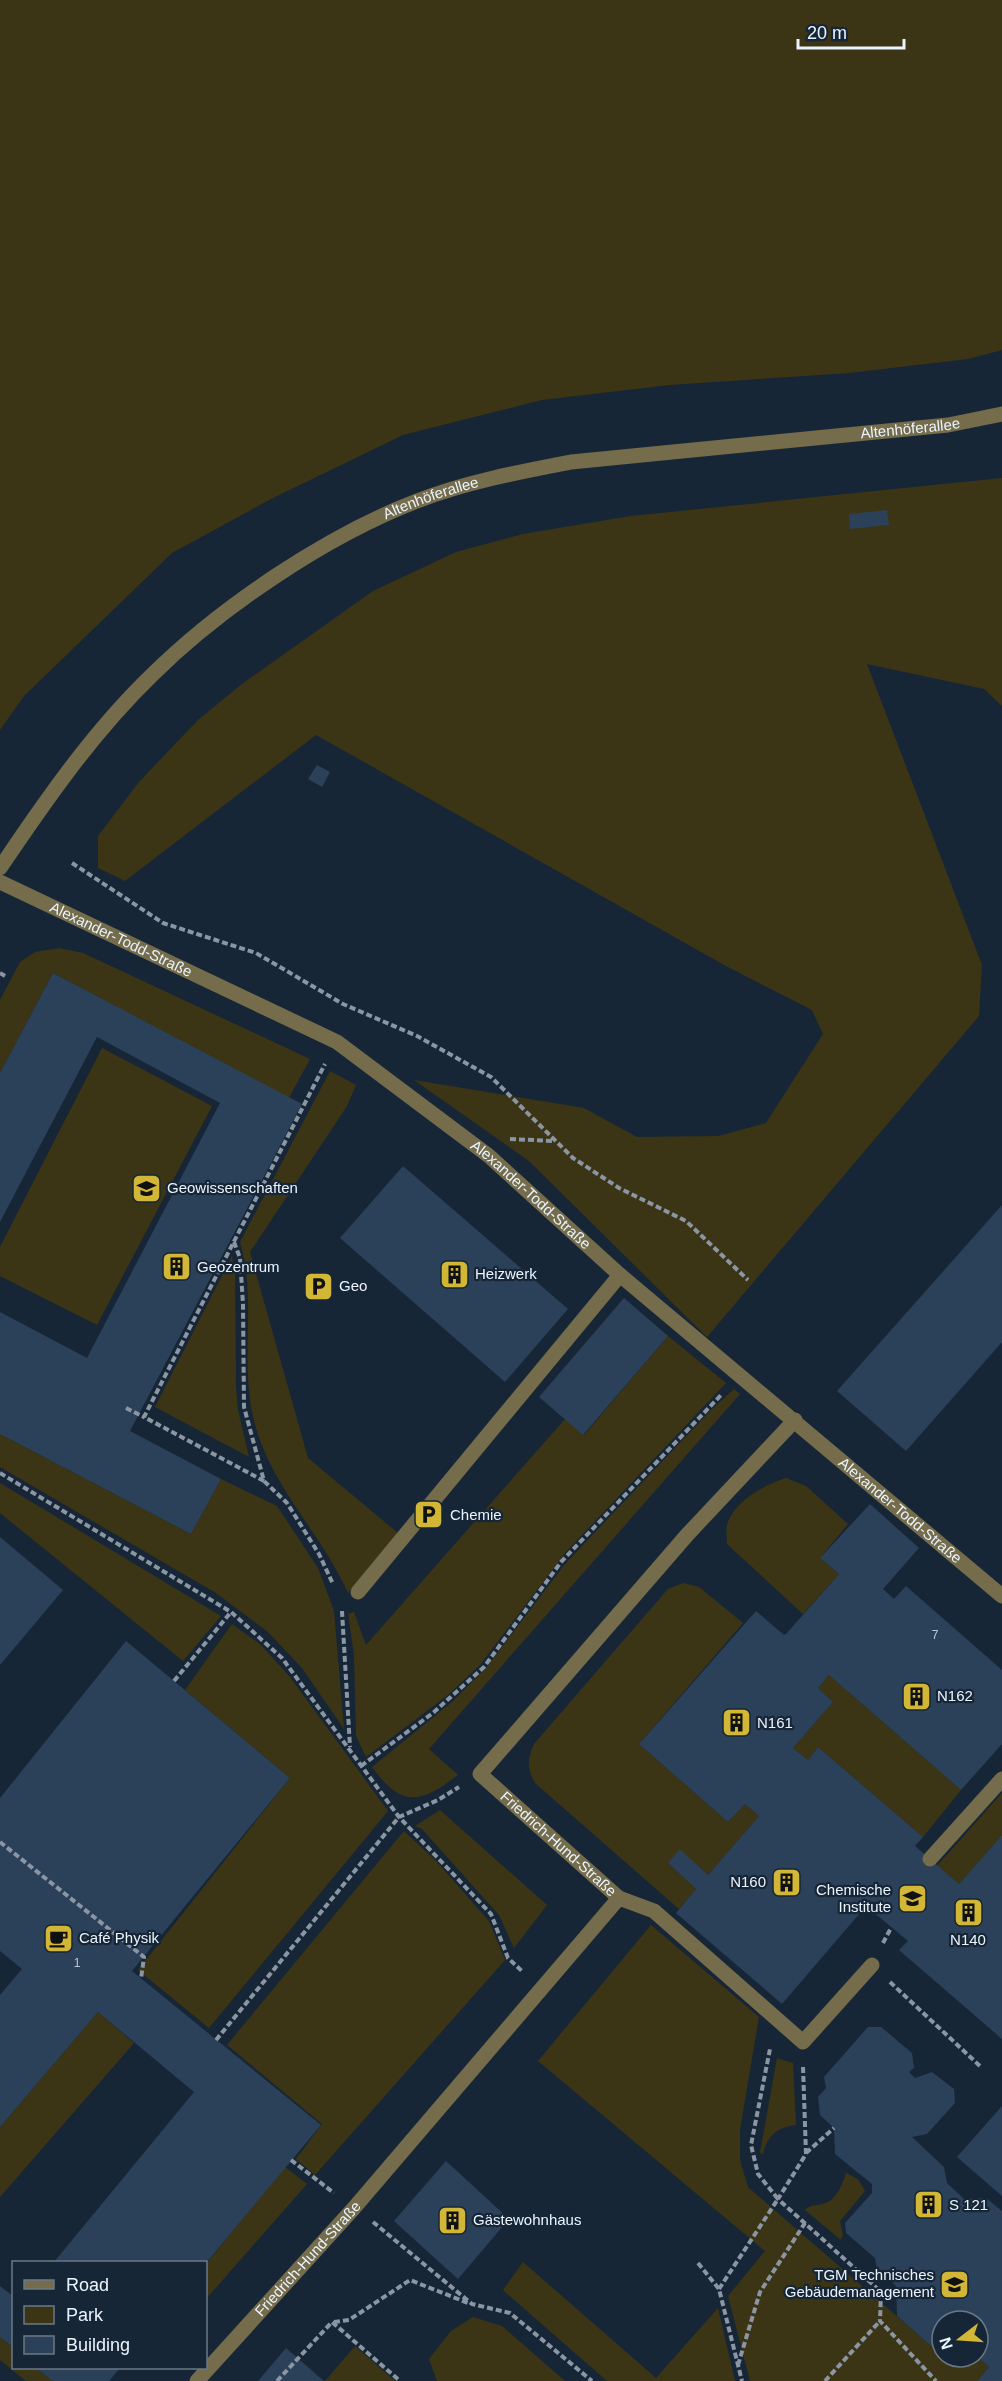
<svg xmlns="http://www.w3.org/2000/svg" width="1002" height="2381" font-family="Helvetica,sans-serif">
  <rect width="100%" height="100%" fill="#172636"/>
  <g fill="#3c3515">
    <path d="M0,0H1002V350L968,359L849,373L669,385L542,400L403,435L273,498L172,553L24,696L0,730Z"/>
    <path d="M1002,478V706L984,689L867,664L982,965L979,1016L707,1337L529,1161L414,1080L584,1108L637,1137L719,1136L766,1123L823,1034L812,1010L726,966L316,735L125,881L98,868V836L139,782L198,720L242,684L373,591L456,552L523,534L631,516Z"/>
    <path d="M59,948L83,953L310,1059L289,1098L53,973L0,1073V1000L20,962L35,952Z"/>
    <path d="M102,1048L212,1106L97,1325L0,1276V1247Z"/>
    <path d="M330,1071L356,1085L347,1106L250,1252L308,1458L398,1533L348,1593C321,1532 267,1482 253,1416C240,1358 257,1299 240,1242Z"/>
    <path d="M232,1256L235,1273L236,1387L238,1410L249,1457L155,1407Z"/>
    <path d="M668,1336L726,1383L565,1553L480,1665L448,1695L366,1757L356,1736L354,1655L348,1614L354,1612L366,1645L565,1419L584,1435Z"/>
    <path d="M734,1389L740,1394L429,1749L458,1775C420,1804 402,1808 372,1767L452,1702L486,1668L565,1564L711,1410Z"/>
    <path d="M0,1434L191,1534L221,1479L277,1506L318,1568L334,1611L344,1729L302,1668L268,1632L216,1593L0,1467Z"/>
    <path d="M786,1478L806,1486L848,1524L820,1558L839,1574L803,1614L727,1544C727,1538 726,1530 727,1525C734,1501 764,1485 786,1478Z"/>
    <path d="M0,1483L25,1498L221,1616L183,1661L0,1513Z"/>
    <path d="M683,1583L699,1587L743,1623L639,1744L728,1822L745,1804L759,1816L708,1875L680,1850L668,1863L696,1889L679,1909L535,1783C527,1768 527,1760 534,1744L668,1589Z"/>
    <path d="M232,1624L260,1644L290,1677L388,1811L209,2028L138,1970L290,1778L185,1690Z"/>
    <path d="M829,1675L961,1790L923,1837L818,1747L808,1760L793,1748L833,1702L818,1688Z"/>
    <path d="M1002,1793V1835L959,1884L937,1866Z"/>
    <path d="M440,1810L547,1905L514,1948L499,1915L422,1829L415,1826Z"/>
    <path d="M404,1831L436,1861L489,1921L505,1960L315,2175L296,2159L322,2124L227,2045Z"/>
    <path d="M651,1925L759,2017L740,2130V2160L748,2187L931,2346H942V2357H978L989,2367L977,2381H750L728,2296L765,2251L538,2061Z"/>
    <path d="M98,2012L134,2043L0,2197V2127Z"/>
    <path d="M777,2058L793,2063L796,2125C778,2127 767,2135 763,2154L760,2153Z"/>
    <path d="M285,2167L307,2184L206,2299V2264Z"/>
    <path d="M846,2173L858,2179L865,2191L840,2221L843,2235L841,2240L805,2210C811,2204 816,2206 823,2204C837,2200 842,2185 846,2173Z"/>
    <path d="M523,2262L656,2378L718,2308L735,2381H607L503,2290Z"/>
    <path d="M473,2317L502,2326L565,2381H437L429,2359L451,2331Z"/>
    <path d="M0,2337L13,2348L14,2368H36L53,2381H26L0,2360Z"/>
    <path d="M355,2346L395,2381H325Z"/>
  </g>
  <g fill="#2b4059">
    <path d="M887,510L889,525L850,529L849,514Z"/>
    <path d="M317,765L330,772L322,787L308,779Z"/>
    <path d="M53,973L302,1104L130,1431L221,1479L191,1534L0,1434V1312L87,1358L220,1103L97,1037L0,1222V1073Z"/>
    <path d="M403,1166L568,1309L505,1382L340,1238Z"/>
    <path d="M1002,1205V1342L906,1451L837,1391Z"/>
    <path d="M624,1298L668,1336L583,1435L539,1397Z"/>
    <path d="M870,1504L919,1548L883,1589L894,1599L906,1586L1002,1670V1744L961,1790L829,1675L818,1688L833,1702L793,1748L808,1760L818,1747L923,1837L915,1846L959,1884L1002,1835V2039L899,1950L908,1941L866,1906L782,2004L676,1913L696,1889L668,1863L680,1849L708,1875L759,1816L745,1804L728,1822L639,1744L756,1611L784,1635L786,1634L839,1574L820,1558Z"/>
    <path d="M0,1537L63,1590L0,1665Z"/>
    <path d="M126,1641L290,1778L132,1971L321,2125L207,2262H54L194,2092L98,2012L0,2127V1995L22,1969L0,1951V1798Z"/>
    <path d="M868,2027H881L912,2053L914,2068L909,2072L915,2078L932,2072L954,2089L955,2103L927,2134L912,2137L944,2167L947,2183L964,2199L986,2198L1002,2211V2381H977L989,2367L978,2357V2321H942V2346H931L897,2316L896,2286L877,2269L875,2258L846,2233L845,2223L872,2193V2184L835,2154L834,2128L820,2115L818,2097L826,2088L824,2077Z"/>
    <path d="M1002,2106V2196L957,2157Z"/>
    <path d="M446,2161L509,2219L458,2279L394,2221Z"/>
    <path d="M0,2286L14,2297V2348L0,2337Z"/>
    <path d="M286,2348L317,2375L324,2381H258Z"/>
    <path d="M36,2368H120L109,2381H53Z"/>
  </g>
  <g fill="none" stroke-linecap="round" stroke-linejoin="round">
    <g stroke="#8a96a3" stroke-width="4" stroke-dasharray="6 3" stroke-linecap="butt">
      <path d="M72,863L163,923L256,953L343,1004L417,1036L491,1077L573,1158L619,1188L686,1221L748,1280"/>
      <path d="M0,973L5,976"/>
      <path d="M510,1139L554,1141"/>
      <path d="M234,1242L240,1258L243,1304L244,1407L264,1481L287,1503L319,1554L333,1584"/>
      <path d="M126,1408L144,1417"/>
      <path d="M0,1473L231,1612L282,1658L399,1817L491,1914L508,1958L523,1972"/>
      <path d="M264,1481L144,1417L325,1064"/>
      <path d="M342,1611L350,1747"/>
      <path d="M174,1681L231,1612"/>
      <path d="M361,1766L433,1713L484,1667L561,1562L722,1394"/>
      <path d="M0,1842L144,1957L141,1979"/>
      <path d="M883,1943L891,1928"/>
      <path d="M890,1982L981,2067"/>
      <path d="M216,2040L399,1817L438,1800L459,1787"/>
      <path d="M803,2067L806,2154L778,2199L881,2292L880,2321L936,2381"/>
      <path d="M806,2153L834,2128"/>
      <path d="M291,2160L334,2193"/>
      <path d="M373,2222L472,2304L510,2313L592,2381"/>
      <path d="M698,2263L719,2289L742,2381"/>
      <path d="M719,2289L778,2199L758,2174L751,2145L770,2049"/>
      <path d="M334,2322L349,2320L410,2280L468,2303"/>
      <path d="M738,2365L760,2292L805,2223"/>
      <path d="M277,2381L332,2322L400,2381"/>
      <path d="M825,2381L880,2321"/>
    </g>
    <g stroke="#746c4a" stroke-width="15">
      <path id="s1" d="M0,882L337,1042L489,1156L620,1275L1002,1596"/>
      <path id="s2" d="M795,1420L687,1535L480,1774L619,1898L654,1911L803,2042L872,1965"/>
      <path d="M358,1592L620,1275"/>
      <path d="M930,1859L1002,1779"/>
      <path id="s3" d="M197,2381L354,2208L619,1898"/>
    </g>
    <path stroke="#746c4a" stroke-width="15" id="s4" d="M0,868C46,800 93,732 152,675C221,607 326,536 417,501C466,482 519,472 571,462L948,425L1002,414"/>
  </g>
  <defs>
    <symbol id="university-square" viewBox="-11 -11 22 22"><rect x="-9" y="-9" width="18" height="18" rx="4" fill="#d2b635" stroke="#172636"/><path d="M0-5L7-2L0 1L-7-2ZM-4 1L0 2.5L4 1V4Q0 6-4 4Z" fill="#111"/></symbol>
    <symbol id="building-square" viewBox="-11 -11 22 22"><rect x="-9" y="-9" width="18" height="18" rx="4" fill="#d2b635" stroke="#172636"/><path d="M-4-6H4V6H1V3H-1V6H-4ZM-2.5-4.3h1.7v1.8h-1.7ZM.8-4.3h1.7v1.8H.8ZM-2.5-1h1.7V.8h-1.7ZM.8-1h1.7V.8H.8Z" fill="#111"/></symbol>
    <symbol id="parking-square" viewBox="-11 -11 22 22"><rect x="-9" y="-9" width="18" height="18" rx="4" fill="#d2b635" stroke="#172636"/><path d="M-3.5-5.5H1a3.5 3.5 0 0 1 0 7H-1V5.5H-3.5ZM-1-3.4V-.6H.8a1.4 1.4 0 0 0 0-2.8Z" fill="#111"/></symbol>
    <symbol id="cafe-square" viewBox="-11 -11 22 22"><rect x="-9" y="-9" width="18" height="18" rx="4" fill="#d2b635" stroke="#172636"/><path d="M-5.5-4.5H6V0H3Q3 3.5 0 3.5H-2.5Q-5.5 3.5-5.5 0ZM3-3.2v2h1.7v-2ZM-6 4.5H4V6H-6Z" fill="#111"/></symbol>
  </defs>
  <g fill-rule="evenodd">
    <use href="#university-square" x="130" y="1172" width="33" height="33"/>
    <use href="#building-square" x="160" y="1250" width="33" height="33"/>
    <use href="#building-square" x="438" y="1258" width="33" height="33"/>
    <use href="#parking-square" x="302" y="1270" width="33" height="33"/>
    <use href="#parking-square" x="412" y="1498" width="33" height="33"/>
    <use href="#building-square" x="900" y="1680" width="33" height="33"/>
    <use href="#building-square" x="720" y="1706" width="33" height="33"/>
    <use href="#building-square" x="770" y="1866" width="33" height="33"/>
    <use href="#university-square" x="896" y="1882" width="33" height="33"/>
    <use href="#building-square" x="952" y="1896" width="33" height="33"/>
    <use href="#cafe-square" x="42" y="1922" width="33" height="33"/>
    <use href="#building-square" x="912" y="2188" width="33" height="33"/>
    <use href="#building-square" x="436" y="2204" width="33" height="33"/>
    <use href="#university-square" x="938" y="2268" width="33" height="33"/>
  </g>
  <g text-anchor="middle" stroke-width="4.5" stroke-linejoin="round" paint-order="stroke">
    <g font-size="12" fill="#bac7d6">
      <text x="935" y="1639">7</text>
      <text x="77" y="1967">1</text>
    </g>
    <g font-size="15" fill="#eaf4ff" stroke="#172636">
      <text dy="5" stroke="none"><textPath href="#s4" startOffset="1065">Altenhöferallee</textPath></text>
      <text dy="5" stroke="none"><textPath href="#s4" startOffset="579">Altenhöferallee</textPath></text>
      <text dy="5" stroke="none"><textPath href="#s1" startOffset="134">Alexander-Todd-Straße</textPath></text>
      <text dy="5" stroke="none"><textPath href="#s1" startOffset="620">Alexander-Todd-Straße</textPath></text>
      <text dy="5" stroke="none"><textPath href="#s1" startOffset="1106">Alexander-Todd-Straße</textPath></text>
      <text dy="5" stroke="none"><textPath href="#s2" startOffset="579">Friedrich-Hund-Straße</textPath></text>
      <text dy="5" stroke="none"><textPath href="#s3" startOffset="165">Friedrich-Hund-Straße</textPath></text>
    </g>
    <g font-size="15" fill="#eaf4ff" stroke="#172636" text-anchor="start">
      <text x="167" y="1193">Geowissenschaften</text>
      <text x="197" y="1272">Geozentrum</text>
      <text x="475" y="1279">Heizwerk</text>
      <text x="339" y="1291">Geo</text>
      <text x="450" y="1520">Chemie</text>
      <text x="937" y="1701">N162</text>
      <text x="757" y="1728">N161</text>
      <text x="766" y="1887" text-anchor="end">N160</text>
      <text x="891" y="1895" text-anchor="end">Chemische<tspan x="891" dy="17">Institute</tspan></text>
      <text x="79" y="1943">Café Physik</text>
      <text x="968" y="1945" text-anchor="middle">N140</text>
      <text x="949" y="2210">S 121</text>
      <text x="473" y="2225">Gästewohnhaus</text>
      <text x="934" y="2280" text-anchor="end">TGM Technisches<tspan x="934" dy="17">Gebäudemanagement</tspan></text>
    </g>
  </g>
  <rect x="12" y="2261" width="195" height="108" fill="#172636" stroke="#6b7886" stroke-width="1.5"/>
  <rect x="24" y="2280" width="30" height="9" fill="#746c4a" stroke="#6b7886" stroke-width="1.5"/>
  <text x="66" y="2291" font-size="18" fill="#eaf4ff">Road</text>
  <rect x="24" y="2306" width="30" height="18" fill="#3c3515" stroke="#6b7886" stroke-width="1.5"/>
  <text x="66" y="2321" font-size="18" fill="#eaf4ff">Park</text>
  <rect x="24" y="2336" width="30" height="18" fill="#2b4059" stroke="#6b7886" stroke-width="1.5"/>
  <text x="66" y="2351" font-size="18" fill="#eaf4ff">Building</text>
  <g transform="translate(960 2339) rotate(253)"><circle r="28" fill="#172636" stroke="#6b7886" stroke-width="1.5"/>
  <path d="M0-4.5L10 22L0 15L-10 22Z" fill="#d2b635"/>
  <text y="-9" font-size="16" font-weight="bold" text-anchor="middle" fill="#eaf4ff">N</text>
  </g>
  <path d="M798 39v9h106v-9" fill="none" stroke="#eaf4ff" stroke-width="3"/>
  <text x="807" y="39" font-size="18" fill="#eaf4ff" stroke="#172636" stroke-width="4.5" paint-order="stroke">20 m</text>
</svg>
